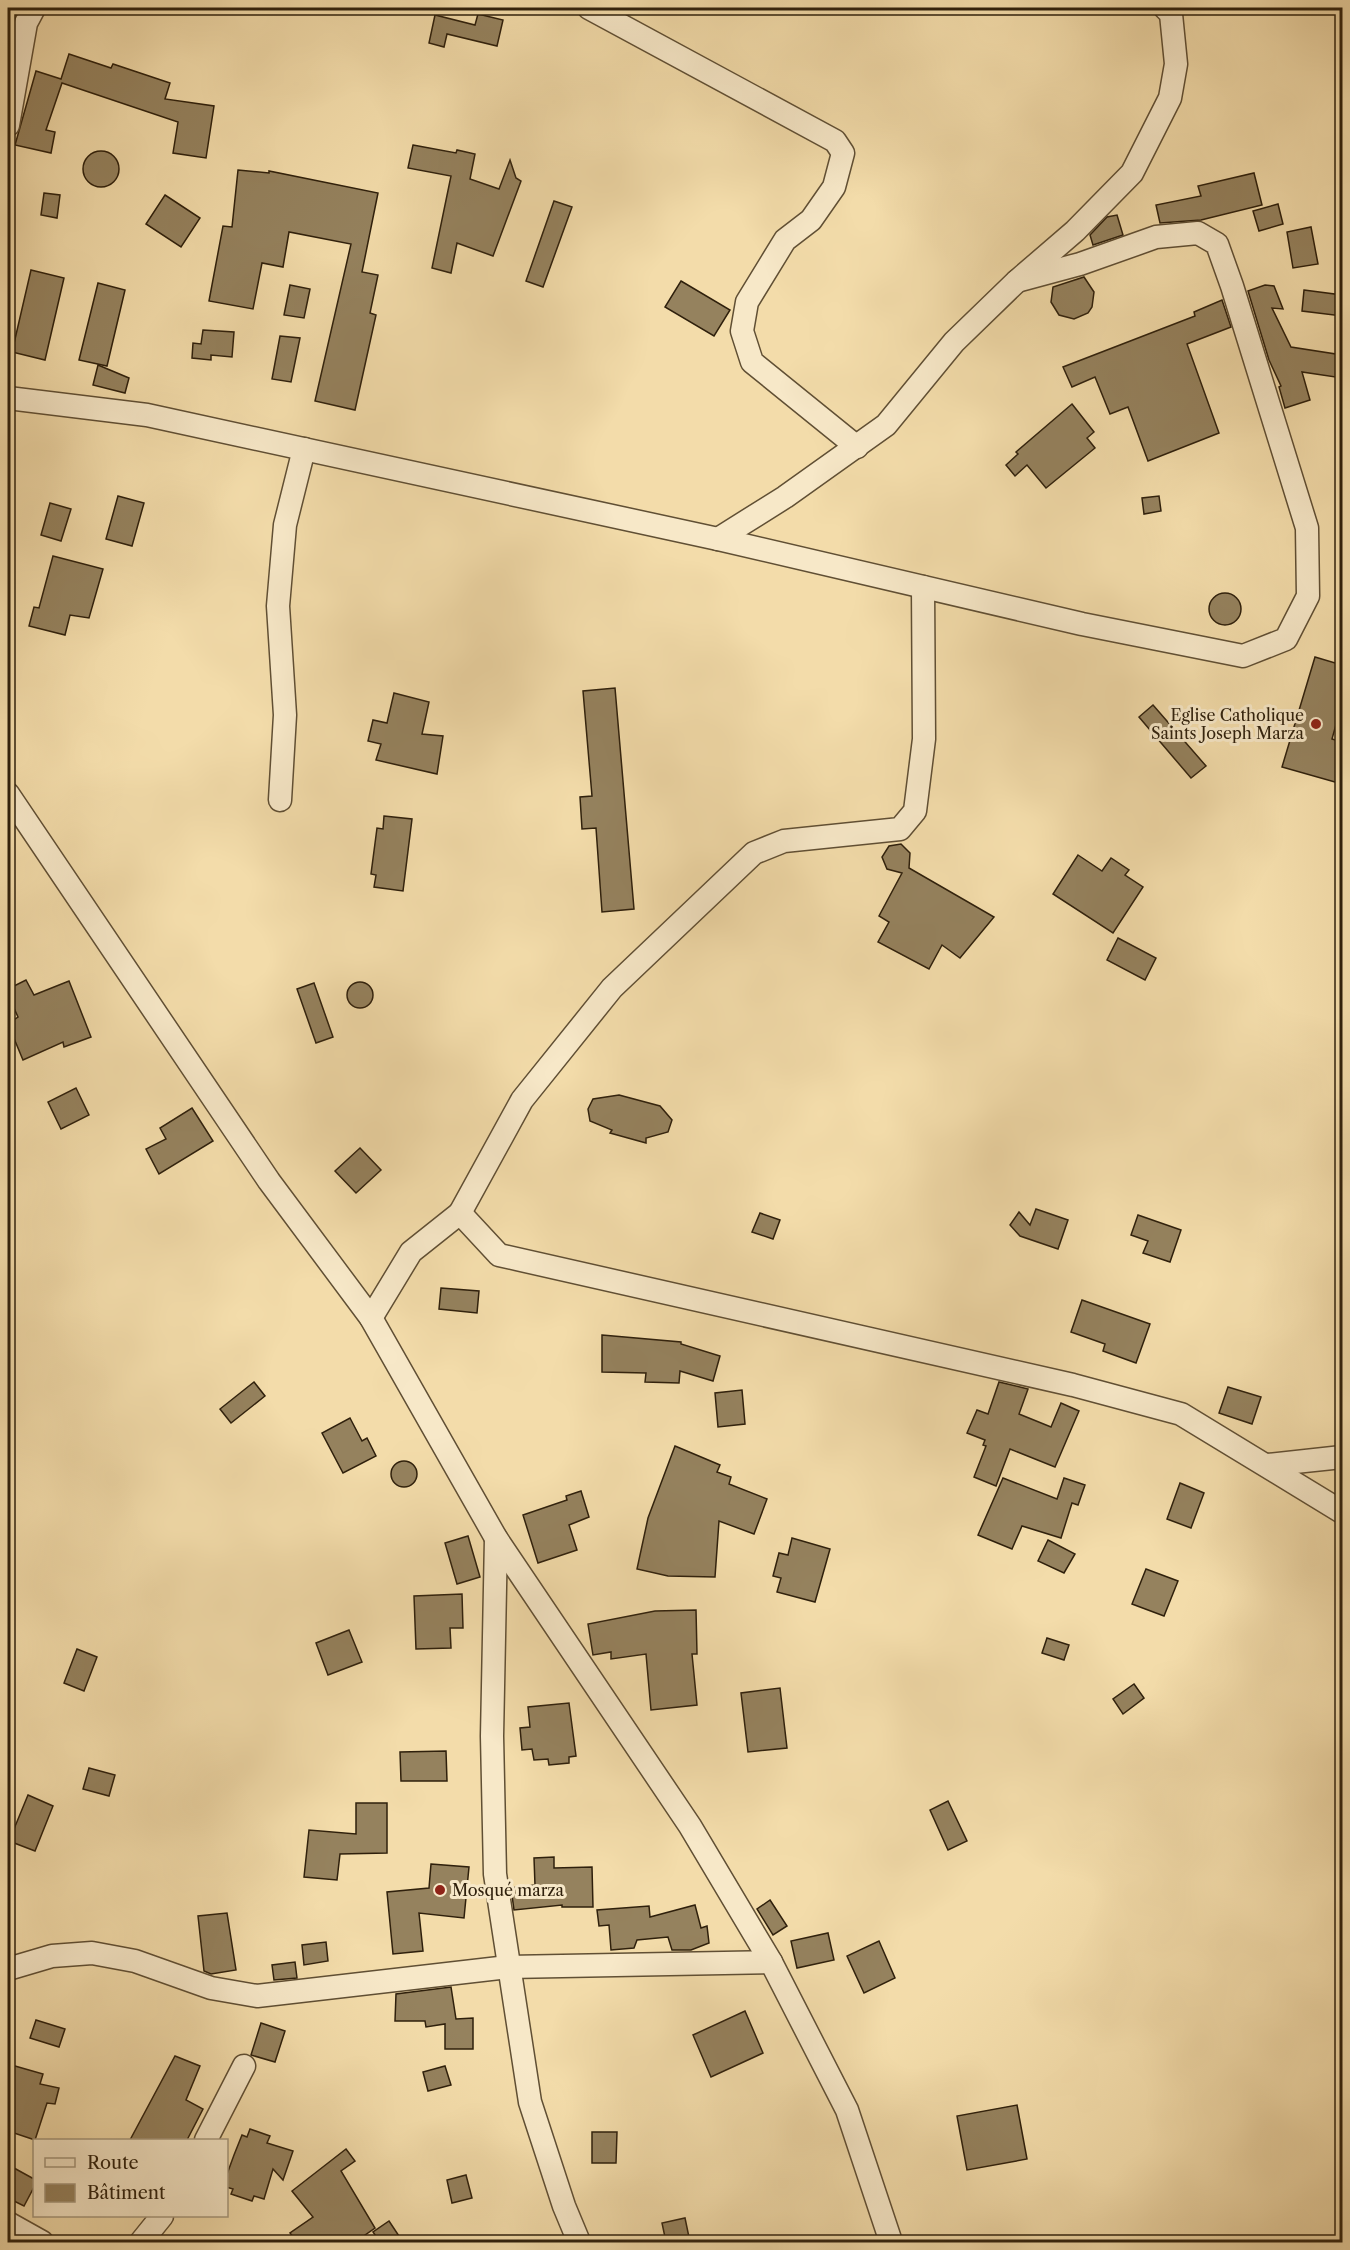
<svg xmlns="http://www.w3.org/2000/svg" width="1350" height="2250" font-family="'Libre Caslon Text',serif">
  <rect width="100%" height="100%" fill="#f3dcaa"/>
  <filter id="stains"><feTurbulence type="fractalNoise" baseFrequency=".00333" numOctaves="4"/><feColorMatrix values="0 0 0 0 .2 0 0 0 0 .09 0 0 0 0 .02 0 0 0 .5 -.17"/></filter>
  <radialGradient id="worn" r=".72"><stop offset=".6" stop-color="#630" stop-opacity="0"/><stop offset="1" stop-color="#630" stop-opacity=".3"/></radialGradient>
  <g fill="#95825e" stroke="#2f200c" stroke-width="1.5">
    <path d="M478,14L503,20L497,46L447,34L444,47L429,43L435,15L475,25Z"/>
    <path d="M69,54L111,68L113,64L170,83L165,99L214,106L206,158L173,153L178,122L62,83L46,130L55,132L51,153L15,145L36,71L61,79Z"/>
    <path d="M413,145L456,153L457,150L475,154L470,179L499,189L510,160L516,178L521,181L493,256L457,243L451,273L432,268L451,176L408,168Z"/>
    <circle cx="101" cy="169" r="18"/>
    <path d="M238,170L269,173V171L378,193L362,272L378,275L370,313L376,315L355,410L315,401L351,244L289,232L283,267L262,263L253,309L209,301L223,226L232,227Z"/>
    <path d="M1254,173L1262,205L1201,220L1160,223L1156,205L1201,196L1198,186Z"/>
    <path d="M44,193L60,195L57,218L41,215Z"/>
    <path d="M165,195L200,218L181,247L146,224Z"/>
    <path d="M554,201L572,207L543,287L526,281Z"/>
    <path d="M1278,204L1283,224L1259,231L1253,211Z"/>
    <path d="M1117,215L1123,235L1093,245L1090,235L1107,217Z"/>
    <path d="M1311,227L1318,264L1293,268L1287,232Z"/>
    <path d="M31,270L64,278L45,360L12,352Z"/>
    <path d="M1084,277L1094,292L1092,307L1088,313L1074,319L1059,315L1051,302L1053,287Z"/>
    <path d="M681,281L730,310L714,336L665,307Z"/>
    <path d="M98,283L125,290L107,366L79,360Z"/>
    <path d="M290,285L310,289L304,318L284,315Z"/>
    <path d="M1265,285L1274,286L1283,309L1272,308L1291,347L1342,355V378L1302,372L1310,400L1285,408L1279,387L1281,386L1269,360L1248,291Z"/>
    <path d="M1304,290L1342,295V316L1302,311Z"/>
    <path d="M1222,300L1231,327L1187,344L1219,433L1148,461L1128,407L1110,414L1095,377L1072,387L1063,367L1195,316L1194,312Z"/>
    <path d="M203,330L234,332L232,357L211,355V360L192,358L193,343L201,344Z"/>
    <path d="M280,336L300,338L291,382L272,379Z"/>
    <path d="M98,365L129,378L125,393L93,385Z"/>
    <path d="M1072,404L1094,432L1087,438L1095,448L1046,488L1027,465L1015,476L1006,465L1018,454L1016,452Z"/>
    <path d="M118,496L144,503L132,546L106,539Z"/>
    <path d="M1159,496L1161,511L1144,514L1142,498Z"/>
    <path d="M50,503L71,509L61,541L41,535Z"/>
    <path d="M53,556L103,569L89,618L70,615L65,635L29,626L34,607L39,608Z"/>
    <circle cx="1225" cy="609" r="16"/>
    <path d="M1315,657L1342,665V703L1332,739L1342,742V784L1282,767Z"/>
    <path d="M615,688L634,909L602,912L596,828L582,829L580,797L592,796L583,691Z"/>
    <path d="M394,693L429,702L422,734L443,736L437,774L376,760L381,744L368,741L373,720L387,723Z"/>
    <path d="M1153,705L1206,766L1191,778L1139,717Z"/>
    <path d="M384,816L412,819L403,891L374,887L376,875L371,874L377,828L383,829Z"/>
    <path d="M901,844L910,853L909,868L994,917L960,958L942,945L929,969L878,942L889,922L879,916L902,873L887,869L882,857L889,846Z"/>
    <path d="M1078,855L1102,871L1111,858L1129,870L1125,875L1143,887L1113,933L1053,894Z"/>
    <path d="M1118,938L1156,958L1145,980L1107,960Z"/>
    <path d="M26,980L34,995L69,981L91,1037L64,1047L63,1042L23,1060L8,1024L18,1017L8,995V989Z"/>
    <circle cx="360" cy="995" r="13"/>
    <path d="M314,983L333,1037L316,1043L297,989Z"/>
    <path d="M76,1088L89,1115L61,1129L48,1102Z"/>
    <path d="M619,1095L660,1106L672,1120L668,1132L646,1138V1143L610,1133L612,1130L590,1121L588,1109L593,1099Z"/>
    <path d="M192,1108L213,1141L159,1174L146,1149L166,1139L160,1128Z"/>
    <path d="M360,1148L381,1170L356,1193L335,1171Z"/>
    <path d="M1036,1209L1068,1220L1058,1249L1020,1236L1010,1225L1019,1212L1030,1225Z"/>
    <path d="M760,1213L780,1220L773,1239L752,1232Z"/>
    <path d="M1138,1215L1181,1230L1170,1262L1143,1253L1148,1241L1131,1235Z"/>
    <path d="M441,1288L479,1291L477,1313L439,1309Z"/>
    <path d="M1082,1300L1150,1324L1136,1363L1103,1351L1105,1344L1071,1332Z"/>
    <path d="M602,1335L681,1342V1344L720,1356L713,1381L680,1371L679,1383L645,1382L646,1373L602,1372Z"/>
    <path d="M254,1382L265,1396L231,1423L220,1409Z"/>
    <path d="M999,1382L1028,1389L1019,1414L1051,1427L1061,1403L1079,1411L1055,1467L1010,1449L996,1486L974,1477L986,1446L983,1445L985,1440L967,1433L977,1410L988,1414Z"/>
    <path d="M1228,1387L1261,1397L1252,1424L1219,1413Z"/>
    <path d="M742,1390L745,1424L718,1427L715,1393Z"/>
    <path d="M350,1418L362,1441L367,1438L376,1456L343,1473L322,1433Z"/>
    <path d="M675,1446L720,1465L717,1472L731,1477L729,1484L767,1499L754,1534L719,1521L715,1577L668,1576L637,1569L648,1518Z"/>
    <circle cx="404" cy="1474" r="13"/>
    <path d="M1003,1478L1057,1499L1064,1478L1085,1485L1078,1505L1072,1503L1061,1538L1022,1526L1012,1549L978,1535Z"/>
    <path d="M1180,1483L1204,1493L1191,1528L1167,1519Z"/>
    <path d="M581,1491L589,1517L569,1525L577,1550L538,1563L523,1515L567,1500L566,1496Z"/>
    <path d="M468,1536L480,1577L457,1584L445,1543Z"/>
    <path d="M792,1538L830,1549L815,1602L777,1592L781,1578L773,1576L779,1553L788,1555Z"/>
    <path d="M1048,1540L1075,1554L1064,1573L1038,1561Z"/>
    <path d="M1146,1569L1178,1581L1164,1616L1132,1604Z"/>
    <path d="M462,1594L463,1628H450L451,1648L416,1649L414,1596Z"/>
    <path d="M696,1610L697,1654H692L697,1705L651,1710L646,1654L611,1659V1652L593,1655L588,1624L655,1611Z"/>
    <path d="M349,1630L362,1662L328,1675L316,1643Z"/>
    <path d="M1047,1638L1069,1645L1064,1660L1042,1653Z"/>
    <path d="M77,1649L97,1657L84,1691L64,1683Z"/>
    <path d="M1134,1684L1144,1698L1123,1714L1113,1699Z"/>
    <path d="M780,1688L787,1748L748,1752L741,1693Z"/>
    <path d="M569,1703L576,1756L569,1757V1763L549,1765L548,1759L534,1760L532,1749L522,1750L520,1728L530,1727L528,1707Z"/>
    <path d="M446,1751L447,1781H401L400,1752Z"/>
    <path d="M89,1768L115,1775L109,1796L83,1789Z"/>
    <path d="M28,1795L53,1806L35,1851L9,1841Z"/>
    <path d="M948,1801L967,1841L948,1850L930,1810Z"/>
    <path d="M356,1803H387V1853L340,1854L337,1880L304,1877L309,1830L356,1834Z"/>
    <path d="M554,1857V1868L592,1867L593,1907H562V1905L514,1910L511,1888L535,1885L534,1858Z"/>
    <path d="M431,1864L469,1867L464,1918L419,1913L423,1951L393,1954L387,1892L429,1888Z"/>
    <path d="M770,1900L787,1926L773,1935L757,1909Z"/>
    <path d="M695,1905L701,1928L707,1926L709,1943L691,1950H672L668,1937L637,1940L634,1948L611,1950L609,1925L599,1926L597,1910L649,1906L650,1917Z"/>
    <path d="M227,1913L236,1970L211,1974L204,1971L198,1916Z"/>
    <path d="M828,1933L834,1960L797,1968L791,1941Z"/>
    <path d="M879,1941L895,1978L864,1993L847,1956Z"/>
    <path d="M326,1942L328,1961L304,1965L302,1945Z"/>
    <path d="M295,1962L297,1978L274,1980L272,1965Z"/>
    <path d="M451,1987L456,2019L473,2018V2049H445V2024L426,2027L425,2021H395L396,1994Z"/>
    <path d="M745,2011L763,2053L711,2077L693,2035Z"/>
    <path d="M36,2020L65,2029L59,2047L30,2038Z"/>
    <path d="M261,2023L285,2031L275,2062L251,2055Z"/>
    <path d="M175,2056L200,2066L186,2100L203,2109L187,2140H130Z"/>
    <path d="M8,2064L43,2074L40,2084L59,2088L55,2104L47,2103L35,2140L8,2131V2114L14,2093L8,2092Z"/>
    <path d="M445,2066L451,2085L428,2091L423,2072Z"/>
    <path d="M1017,2105L1027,2159L967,2170L957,2116Z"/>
    <path d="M250,2129L270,2136L267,2143L293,2151L283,2180L273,2169L264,2199L254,2196L252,2201L231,2194L233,2189L226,2187V2177L234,2155L242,2135L247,2137Z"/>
    <path d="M592,2132H617L616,2163H592Z"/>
    <path d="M346,2149L355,2161L341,2171L375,2228L355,2242H297L290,2233L313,2217L292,2191Z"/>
    <path d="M14,2168L34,2179V2187L24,2206L8,2198V2180Z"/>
    <path d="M466,2175L472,2198L452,2203L447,2180Z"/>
    <path d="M685,2218L690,2242H666L662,2223Z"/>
    <path d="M389,2221L403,2242H380L373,2232Z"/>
  </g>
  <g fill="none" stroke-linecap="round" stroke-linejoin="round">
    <defs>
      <g id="street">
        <path d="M589,8L835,141L843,153L834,187L811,220L785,240L747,302L742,331L752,362L857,447"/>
        <path d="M8,125L26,23L34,8"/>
        <path d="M8,398L147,415L718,539L1082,624L1243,656L1286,639L1308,596L1307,528L1232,286L1217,244L1198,233L1156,237L1080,264L1017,281"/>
        <path d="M718,539L785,497L886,425L954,342L1017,281L1075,231L1132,173L1170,98L1176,64L1171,14L1165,8"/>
        <path d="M8,794L269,1181L371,1318L496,1538L690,1826L771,1962L847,2110L891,2242"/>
        <path d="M280,800L285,715L278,606L285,525L304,449"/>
        <path d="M460,1213L522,1100L612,988L754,853L784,841L900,829L915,811L924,739L923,587"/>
        <path d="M371,1318L411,1252L460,1213L499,1255L1073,1385L1181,1414L1342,1512"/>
        <path d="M1268,1465L1342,1457"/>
        <path d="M496,1538L492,1736L495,1874L530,2102L564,2206L579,2242"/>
        <path d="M8,1969L52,1956L92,1953L135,1961L211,1988L257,1996L508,1967L771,1962"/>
        <path d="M206,2140L244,2066"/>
        <path d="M8,2223L42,2242"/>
        <path d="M141,2242L162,2216"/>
      </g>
    </defs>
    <use href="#street" stroke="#604f34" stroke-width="25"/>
    <use href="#street" stroke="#f7e8c8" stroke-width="22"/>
  </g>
  <g fill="#8f2418" stroke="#f7e8c8" stroke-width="2">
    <circle cx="1316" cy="724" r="6"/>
    <circle cx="440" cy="1890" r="6"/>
  </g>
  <g text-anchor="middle" stroke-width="6" stroke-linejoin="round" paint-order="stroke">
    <g font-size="16" fill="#2f200c" stroke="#f7e8c8" text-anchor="end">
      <text x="1304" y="721">Eglise Catholique<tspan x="1304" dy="18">Saints Joseph Marza</tspan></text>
      <text x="452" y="1896" text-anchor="start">Mosqué marza</text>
    </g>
  </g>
  <rect width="1350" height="2250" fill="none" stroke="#f3dcaa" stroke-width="30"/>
  <rect x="9" y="9" width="1332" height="2232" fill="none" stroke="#2f200c" stroke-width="3"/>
  <rect x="15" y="15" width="1320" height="2220" fill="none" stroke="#2f200c" stroke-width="1.5"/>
  <rect x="33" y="2139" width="195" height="78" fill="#f7e8c8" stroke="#a7987d" stroke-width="1.5"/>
  <rect x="45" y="2158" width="30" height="9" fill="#f7e8c8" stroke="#a7987d" stroke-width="1.5"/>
  <text x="87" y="2169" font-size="18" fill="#2f200c">Route</text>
  <rect x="45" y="2184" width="30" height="18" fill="#95825e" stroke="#a7987d" stroke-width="1.5"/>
  <text x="87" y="2199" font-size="18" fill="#2f200c">Bâtiment</text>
  <rect width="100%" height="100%" filter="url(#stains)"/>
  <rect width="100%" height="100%" fill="url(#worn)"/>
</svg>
